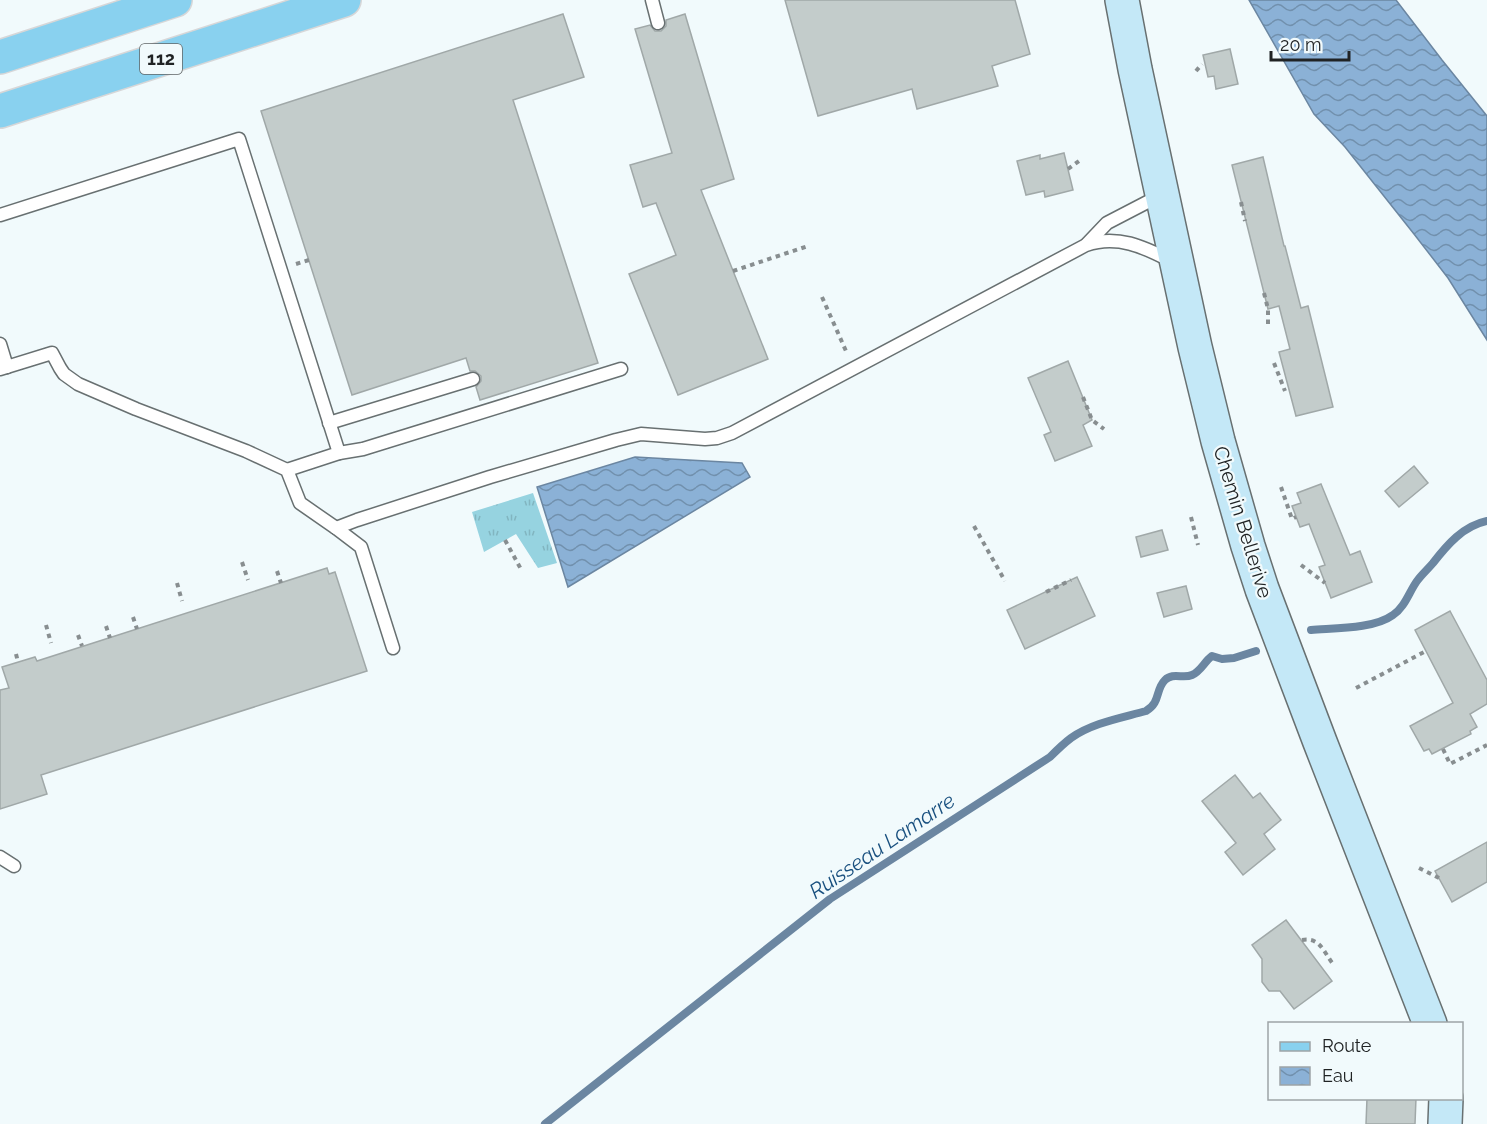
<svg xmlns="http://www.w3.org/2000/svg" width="1487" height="1124" font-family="Raleway,sans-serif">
  <defs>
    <pattern id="park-tufts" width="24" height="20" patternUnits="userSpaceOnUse" patternTransform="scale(1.5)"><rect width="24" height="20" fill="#96d3e0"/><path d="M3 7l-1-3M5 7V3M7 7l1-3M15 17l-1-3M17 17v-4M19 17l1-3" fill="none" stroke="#81b5c0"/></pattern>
    <pattern id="water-waves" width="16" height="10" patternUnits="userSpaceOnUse" patternTransform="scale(1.5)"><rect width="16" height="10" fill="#8bb1d6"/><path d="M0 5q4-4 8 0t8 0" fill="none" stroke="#7190ad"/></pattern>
  </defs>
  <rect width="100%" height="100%" fill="#f1fafc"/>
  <path fill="url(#park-tufts)" d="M533,493L557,563L538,568L516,534L484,552L472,512Z"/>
  <g fill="url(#water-waves)" stroke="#6b86a1" stroke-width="1.5">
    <path d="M1249,0H1396L1442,60L1487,116V340L1448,278L1414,234L1345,147L1314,114Z"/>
    <path d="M635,457L742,463L750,477L568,587L537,487Z"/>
  </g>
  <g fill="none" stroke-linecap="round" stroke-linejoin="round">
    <g stroke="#6b86a1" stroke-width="8">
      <path d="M1311,630C1335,628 1374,629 1393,615C1405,607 1409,592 1417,581C1422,574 1428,569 1433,563C1447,545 1463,526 1487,521"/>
      <path d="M545,1124L830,899L1050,757C1056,751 1063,744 1071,738C1092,723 1121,718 1146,711C1161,702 1155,690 1165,680C1173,672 1183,679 1192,675C1201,671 1204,662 1212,656L1222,659L1234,658L1256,651"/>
    </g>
  </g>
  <g fill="#c3cccb" stroke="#a0a8a8" stroke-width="1.5">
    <path d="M785,0H1015L1030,54L992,66L998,86L917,109L912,89L818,116Z"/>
    <path d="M563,14L584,77L513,100L598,363L480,400L476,387L481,381V376L475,371H470L466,358L352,395L261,111Z"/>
    <path d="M685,14L734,179L701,190L768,359L678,395L629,274L676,255L656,203L643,207L630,165L672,153L635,29L650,25L655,31H661L666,26V20Z"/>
    <path d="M1230,49L1238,84L1216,89L1214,76L1208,77L1203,55Z"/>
    <path d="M1064,153L1073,190L1045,197L1044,191L1026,195L1017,161L1040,155V159Z"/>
    <path d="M1263,157L1284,246H1285L1301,308L1308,306L1333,407L1296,416L1279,352L1290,349L1279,306L1268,309L1232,165Z"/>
    <path d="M1068,361L1092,420L1083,425L1092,446L1055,461L1044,435L1051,432L1028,378Z"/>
    <path d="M1414,466L1428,483L1399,507L1385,491Z"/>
    <path d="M1321,484L1350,555L1360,551L1372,582L1331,598L1319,567L1325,565L1309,524L1300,527L1292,506L1301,503L1297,493Z"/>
    <path d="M1162,530L1168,550L1141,557L1136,537Z"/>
    <path d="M327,568L329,574L335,572L367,671L41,775L47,794L0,809V690L9,688L2,667L35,657L37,661Z"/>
    <path d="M1077,577L1095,616L1025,649L1007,610Z"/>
    <path d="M1186,586L1192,609L1164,617L1157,593Z"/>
    <path d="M1450,611L1487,680V704L1470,714L1477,727L1470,731L1471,734L1432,754L1429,749L1424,751L1410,726L1453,703L1415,630Z"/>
    <path d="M1235,775L1253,798L1260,793L1281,820L1264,834L1275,849L1243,875L1225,852L1236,843L1202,801Z"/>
    <path d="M1487,842V882L1452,902L1435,871Z"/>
    <path d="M1286,920L1332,981L1294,1009L1280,991H1269L1262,982V959L1252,945Z"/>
    <path d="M1367,1098H1416L1415,1124H1366Z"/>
  </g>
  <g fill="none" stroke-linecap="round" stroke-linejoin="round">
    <defs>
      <g id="lane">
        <path d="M652,0L658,23"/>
        <path d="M0,215L239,139L339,453L287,470"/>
        <path d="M1087,244L1107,223L1159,196"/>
        <path d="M0,344L7,367"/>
        <path d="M0,369L52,353L60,368L64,374L78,384L136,409L246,451L287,470L300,503L336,528L361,547L393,648"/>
        <path d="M329,423L473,379"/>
        <path d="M339,453L363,449L621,369"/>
        <path d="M336,528L357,520L490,477L616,440L641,434L705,439L717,438L732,433L1086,245C1117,234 1144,247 1171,261"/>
        <path d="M0,857L14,866"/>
      </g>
      <g id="secondary">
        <path d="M1122,0L1135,69L1195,347L1218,441L1248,546L1262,589L1320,742L1430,1024"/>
        <path d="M1445,1124L1446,1098"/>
      </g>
      <g id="primary">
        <path d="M0,57L175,0"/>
        <path d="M0,111L344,0"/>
      </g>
    </defs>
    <use href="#lane" stroke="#687071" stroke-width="15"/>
    <use href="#secondary" stroke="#687071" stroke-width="36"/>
    <use href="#primary" stroke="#d7d7d8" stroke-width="36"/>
    <g stroke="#888e90" stroke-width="4" stroke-dasharray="4.5 4.5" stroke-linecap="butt">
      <path d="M1196,71L1202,64"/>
      <path d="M1068,169L1079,161"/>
      <path d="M1241,202L1245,221"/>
      <path d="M296,264L309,260"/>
      <path d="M733,271L808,246"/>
      <path d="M1264,293L1268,309V325"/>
      <path d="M822,297L846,351"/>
      <path d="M1274,363L1285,391"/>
      <path d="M1083,397L1092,420L1104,429"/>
      <path d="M1281,487L1292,519L1296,517"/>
      <path d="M1191,517L1198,545"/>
      <path d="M974,526L1005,581"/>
      <path d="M505,540L522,571"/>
      <path d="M242,562L248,580"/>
      <path d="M1301,565L1325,583"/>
      <path d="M277,571L281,583"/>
      <path d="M177,583L182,601"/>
      <path d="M1046,592L1071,580"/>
      <path d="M133,617L137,629"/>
      <path d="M46,625L51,643"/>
      <path d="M106,626L110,638"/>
      <path d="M78,635L82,646"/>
      <path d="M16,654L18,662"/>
      <path d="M1356,688L1426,651"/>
      <path d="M1443,749L1450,764L1487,745"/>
      <path d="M1419,868L1439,878"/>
      <path d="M1302,940C1320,937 1323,951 1333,964"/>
    </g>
    <use href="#lane" stroke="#fff" stroke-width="12"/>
    <use href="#secondary" stroke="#c4e8f7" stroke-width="33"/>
    <use href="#primary" stroke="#89d1ef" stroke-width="33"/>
  </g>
  <g text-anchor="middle" stroke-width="4.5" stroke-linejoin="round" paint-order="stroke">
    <rect fill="#f1fafc" stroke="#5f6465" stroke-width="1.5" x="140" y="44" width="42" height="30" rx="4.5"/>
    <g font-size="18" font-weight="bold" fill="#202324">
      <text x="161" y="65">112</text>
    </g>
    <g font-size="20" fill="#202324" stroke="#f1fafc">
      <text transform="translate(1243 522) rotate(73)" y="7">Chemin Bellerive</text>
    </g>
    <g font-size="21" font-style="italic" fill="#19507f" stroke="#f1fafc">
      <text transform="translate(882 846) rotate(-34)" y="7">Ruisseau Lamarre</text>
    </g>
  </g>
  <rect x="1268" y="1022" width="195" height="78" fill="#f1fafc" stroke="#9da4a6" stroke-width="1.5"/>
  <rect x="1280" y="1042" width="30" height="9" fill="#89d1ef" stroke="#9da4a6" stroke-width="1.5"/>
  <text x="1322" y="1052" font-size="18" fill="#202324">Route</text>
  <rect x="1280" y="1067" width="30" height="18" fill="url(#water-waves)" stroke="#9da4a6" stroke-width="1.5"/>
  <text x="1322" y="1082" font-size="18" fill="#202324">Eau</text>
  <path d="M1271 51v9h78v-9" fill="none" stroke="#202324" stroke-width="3"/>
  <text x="1280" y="51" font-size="18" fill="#202324" stroke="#f1fafc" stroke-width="4.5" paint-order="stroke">20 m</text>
</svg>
